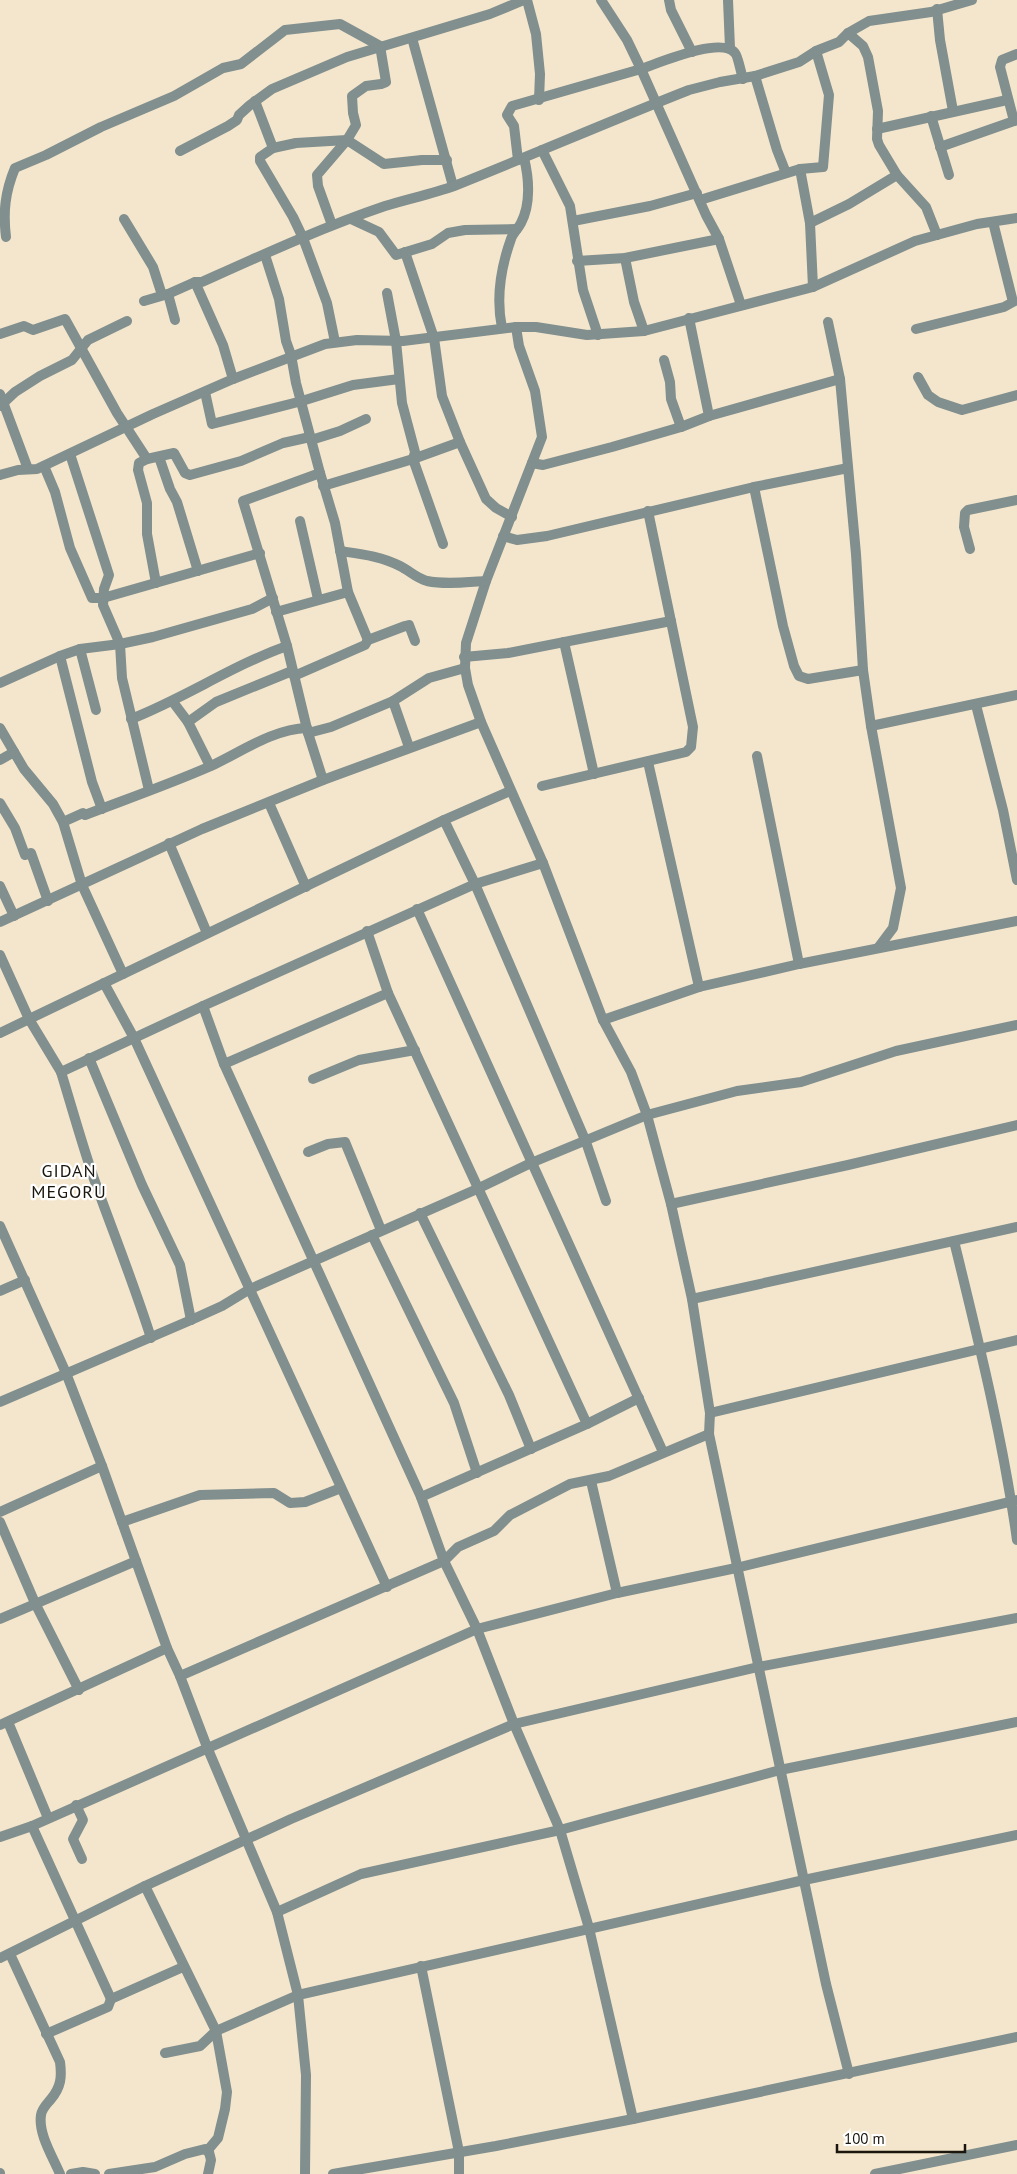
<svg xmlns="http://www.w3.org/2000/svg" width="1017" height="2174" font-family="'PT Sans',sans-serif">
  <rect width="100%" height="100%" fill="#f4e6cc"/>
  <g fill="none" stroke-linecap="round" stroke-linejoin="round">
    <g stroke="#818f8e" stroke-width="10">
      <path d="M527,0L536,34L540,74L539,100"/>
      <path d="M601,0L627,40L641,69C659,63 721,36 735,53C738,56 741,73 743,79"/>
      <path d="M669,0L671,10L692,52"/>
      <path d="M728,0L730,48"/>
      <path d="M937,9L940,40L953,111"/>
      <path d="M848,33L863,46L868,57L878,111L877,139L879,145L897,175L926,207L937,235"/>
      <path d="M412,38L453,186"/>
      <path d="M755,76L777,150L786,173"/>
      <path d="M255,101L273,148L260,157V161L293,217L303,238L327,303L335,342"/>
      <path d="M931,116L949,175"/>
      <path d="M1014,121L1000,67L1002,60L1017,54"/>
      <path d="M877,129L1007,100"/>
      <path d="M940,147L1017,120"/>
      <path d="M273,148L296,143L347,140L384,164L422,160H447"/>
      <path d="M542,150L570,206L583,290L598,335"/>
      <path d="M180,151L228,126L237,120L239,115L250,105L272,89L347,57L490,14L524,0"/>
      <path d="M518,160L514,126L507,115L512,106L641,69L706,215L719,239L741,305"/>
      <path d="M800,169L810,223L813,287"/>
      <path d="M700,200L800,169L823,167L829,95L816,51"/>
      <path d="M124,219L153,267L162,295"/>
      <path d="M351,219L379,232L396,255L432,244L448,233L465,230L517,229"/>
      <path d="M573,221L650,206L697,193"/>
      <path d="M810,223L849,204L897,175"/>
      <path d="M6,237C3,212 5,192 15,168L46,155L101,127L174,96L223,68L241,64L285,30L340,24L380,46L386,82L381,84L366,86L352,96L353,113L356,125L347,140L317,175L318,186L332,225"/>
      <path d="M405,252L434,338L442,396L460,442L486,499L496,508L512,517"/>
      <path d="M265,255L279,299L286,341L291,355L296,383L320,473L335,523L348,592L368,640"/>
      <path d="M625,258L634,302L644,331"/>
      <path d="M577,261L625,258L719,239"/>
      <path d="M195,282L223,345L233,379"/>
      <path d="M387,293L396,341L402,403L415,452L413,459L443,544"/>
      <path d="M168,294L175,320"/>
      <path d="M144,301L168,294L195,282H202C262,255 323,227 385,206C407,199 432,194 454,186C532,155 610,121 689,90L720,82L755,76L799,62L816,51L839,42L848,33L869,21L931,12L972,0"/>
      <path d="M689,318L709,416"/>
      <path d="M828,322L840,379L856,554L863,670L871,726L901,888L893,928L878,948"/>
      <path d="M516,327L519,346L535,391L542,437L486,581L466,643L465,668L468,685L481,722L543,863L603,1020L631,1072L647,1115L671,1204L692,1299L710,1413L709,1434L826,1984L849,2074"/>
      <path d="M502,328C496,299 501,267 511,239C513,233 518,229 521,223C531,204 529,178 524,158"/>
      <path d="M916,329L1004,307L1013,302L993,222"/>
      <path d="M0,334L24,326L33,330L65,319L117,413L147,459"/>
      <path d="M664,360L670,382L671,399L681,427"/>
      <path d="M918,377L928,395L938,402L962,410L1017,395"/>
      <path d="M205,392L212,424L302,401L353,385L399,379"/>
      <path d="M0,394L28,469"/>
      <path d="M0,406L15,392L40,376L72,360L88,340L127,321"/>
      <path d="M311,440L340,431L366,419"/>
      <path d="M70,454L109,575L104,589L103,605L120,644L122,678L149,790"/>
      <path d="M159,457L170,489L177,502L198,571"/>
      <path d="M532,463L543,465L612,447L681,427L709,416L840,379"/>
      <path d="M44,466L55,492L70,548L92,598H103L260,553"/>
      <path d="M320,473L243,501L287,646L308,733L323,780"/>
      <path d="M0,475L18,470L37,469L153,414L233,379L325,344L357,340L403,341L516,327H536L587,335L644,331L813,287L915,241L977,224L1017,218"/>
      <path d="M323,486L413,459L460,442"/>
      <path d="M754,487L783,626L794,666L799,676L808,679L863,670"/>
      <path d="M300,521L318,599"/>
      <path d="M503,536L517,540L547,536L754,487L848,468"/>
      <path d="M970,549L964,527L965,513L968,510L1017,500"/>
      <path d="M340,551C361,554 381,556 400,566C410,571 416,578 427,581C446,585 467,582 486,581"/>
      <path d="M156,583L147,534V503L138,470L139,463L147,459L174,453L185,473L190,475L241,461L283,443L310,437"/>
      <path d="M276,612L348,592"/>
      <path d="M564,642L594,774"/>
      <path d="M80,649L96,710"/>
      <path d="M60,656L92,782L102,809"/>
      <path d="M464,657L508,653L671,621"/>
      <path d="M294,676L365,645L368,640L405,626L409,625L415,641"/>
      <path d="M0,683L60,656L80,649L120,644L153,637L252,609L273,598"/>
      <path d="M393,701L409,747"/>
      <path d="M173,702L188,722L210,766"/>
      <path d="M976,705L1003,810L1017,880"/>
      <path d="M131,719C185,698 233,665 287,646"/>
      <path d="M188,722L216,702L292,671"/>
      <path d="M871,726L1017,695"/>
      <path d="M0,728L24,769L53,804L63,822L82,885L123,974"/>
      <path d="M308,733L331,727L393,701L429,678L465,668"/>
      <path d="M757,756L799,964"/>
      <path d="M0,760L14,752"/>
      <path d="M648,762L699,987"/>
      <path d="M542,786L686,752L691,747L693,727L648,511"/>
      <path d="M0,803L15,828L25,855L31,853L48,901"/>
      <path d="M269,803L306,887"/>
      <path d="M444,820L475,884L586,1142L606,1201"/>
      <path d="M63,822L83,813L85,815C127,799 170,784 211,766C241,752 273,729 307,728"/>
      <path d="M169,843L207,933"/>
      <path d="M0,886L14,916"/>
      <path d="M417,909L663,1452"/>
      <path d="M0,922L202,829L323,780L481,722"/>
      <path d="M367,931L388,993L587,1424"/>
      <path d="M0,955L29,1019L61,1072"/>
      <path d="M104,983L134,1038L387,1587"/>
      <path d="M203,1006L224,1064L421,1497L444,1561L477,1629L514,1724L560,1830L589,1928L633,2119"/>
      <path d="M603,1020L699,987L799,964L1017,921"/>
      <path d="M0,1033L444,820L510,791"/>
      <path d="M89,1058L142,1185L180,1265L191,1320"/>
      <path d="M224,1064L388,993"/>
      <path d="M313,1079L359,1060L415,1050"/>
      <path d="M308,1152L328,1144L345,1142L381,1230"/>
      <path d="M671,1204L848,1165L1017,1125"/>
      <path d="M420,1213L509,1395L531,1449"/>
      <path d="M0,1226L66,1373L102,1466L167,1648L180,1676L207,1747L277,1912L298,1995L306,2075L305,2174"/>
      <path d="M372,1235L454,1403L477,1473"/>
      <path d="M954,1241C978,1339 1003,1439 1017,1540"/>
      <path d="M0,1291L25,1280"/>
      <path d="M692,1299L1017,1227"/>
      <path d="M151,1338C134,1284 113,1232 94,1179C82,1144 72,1108 61,1072L203,1006L475,884L543,863"/>
      <path d="M0,1402L191,1320L222,1306L250,1289L477,1189L531,1163L647,1115L737,1091L801,1082L896,1051L1017,1025"/>
      <path d="M710,1413L1017,1340"/>
      <path d="M591,1481L617,1593"/>
      <path d="M421,1497L587,1424L639,1398"/>
      <path d="M0,1512L102,1466"/>
      <path d="M0,1522L35,1603L79,1690"/>
      <path d="M122,1522L200,1495L274,1493L290,1503L305,1502L341,1488"/>
      <path d="M0,1619L136,1561"/>
      <path d="M180,1676L444,1561L458,1547L494,1531L510,1515L570,1484L609,1476L709,1434"/>
      <path d="M8,1722L48,1818"/>
      <path d="M0,1725L167,1648"/>
      <path d="M76,1805L83,1820L73,1839L82,1859"/>
      <path d="M32,1826L111,1999"/>
      <path d="M0,1837L32,1826L477,1629L617,1593L736,1568L1017,1500"/>
      <path d="M145,1886L216,2031L227,2092L225,2109L218,2138L207,2151"/>
      <path d="M277,1912L361,1874L560,1830L780,1770L1017,1722"/>
      <path d="M10,1954L60,2062C62,2077 61,2087 51,2099C47,2104 42,2108 41,2115C38,2134 53,2157 60,2174"/>
      <path d="M0,1958L145,1886L291,1819L514,1724L758,1667L1017,1618"/>
      <path d="M421,1966L459,2152V2174"/>
      <path d="M46,2034L108,2007L111,1999L183,1967"/>
      <path d="M165,2053L200,2046L216,2031L298,1995L804,1880L1017,1835"/>
      <path d="M0,2173V2174"/>
      <path d="M71,2174L83,2172L95,2174"/>
      <path d="M109,2174L155,2167L185,2154L205,2149L209,2152L211,2160L208,2174"/>
      <path d="M333,2174L496,2146L633,2119L1017,2037"/>
      <path d="M875,2174L1017,2145"/>
    </g>
  </g>
  <g text-anchor="middle" stroke-width="4.5" stroke-linejoin="round" paint-order="stroke">
    <g font-size="18" letter-spacing="1" fill="#1b160d" stroke="#fff">
      <text x="69" y="1177">GIDAN<tspan x="69" dy="21">MEGORU</tspan></text>
    </g>
  </g>
  <path d="M837 2144v8h128v-8" fill="none" stroke="#1b160d" stroke-width="2.5"/>
  <text x="844" y="2144" font-size="15" fill="#1b160d" stroke="#ffffff" stroke-width="4" paint-order="stroke">100 m</text>
</svg>
